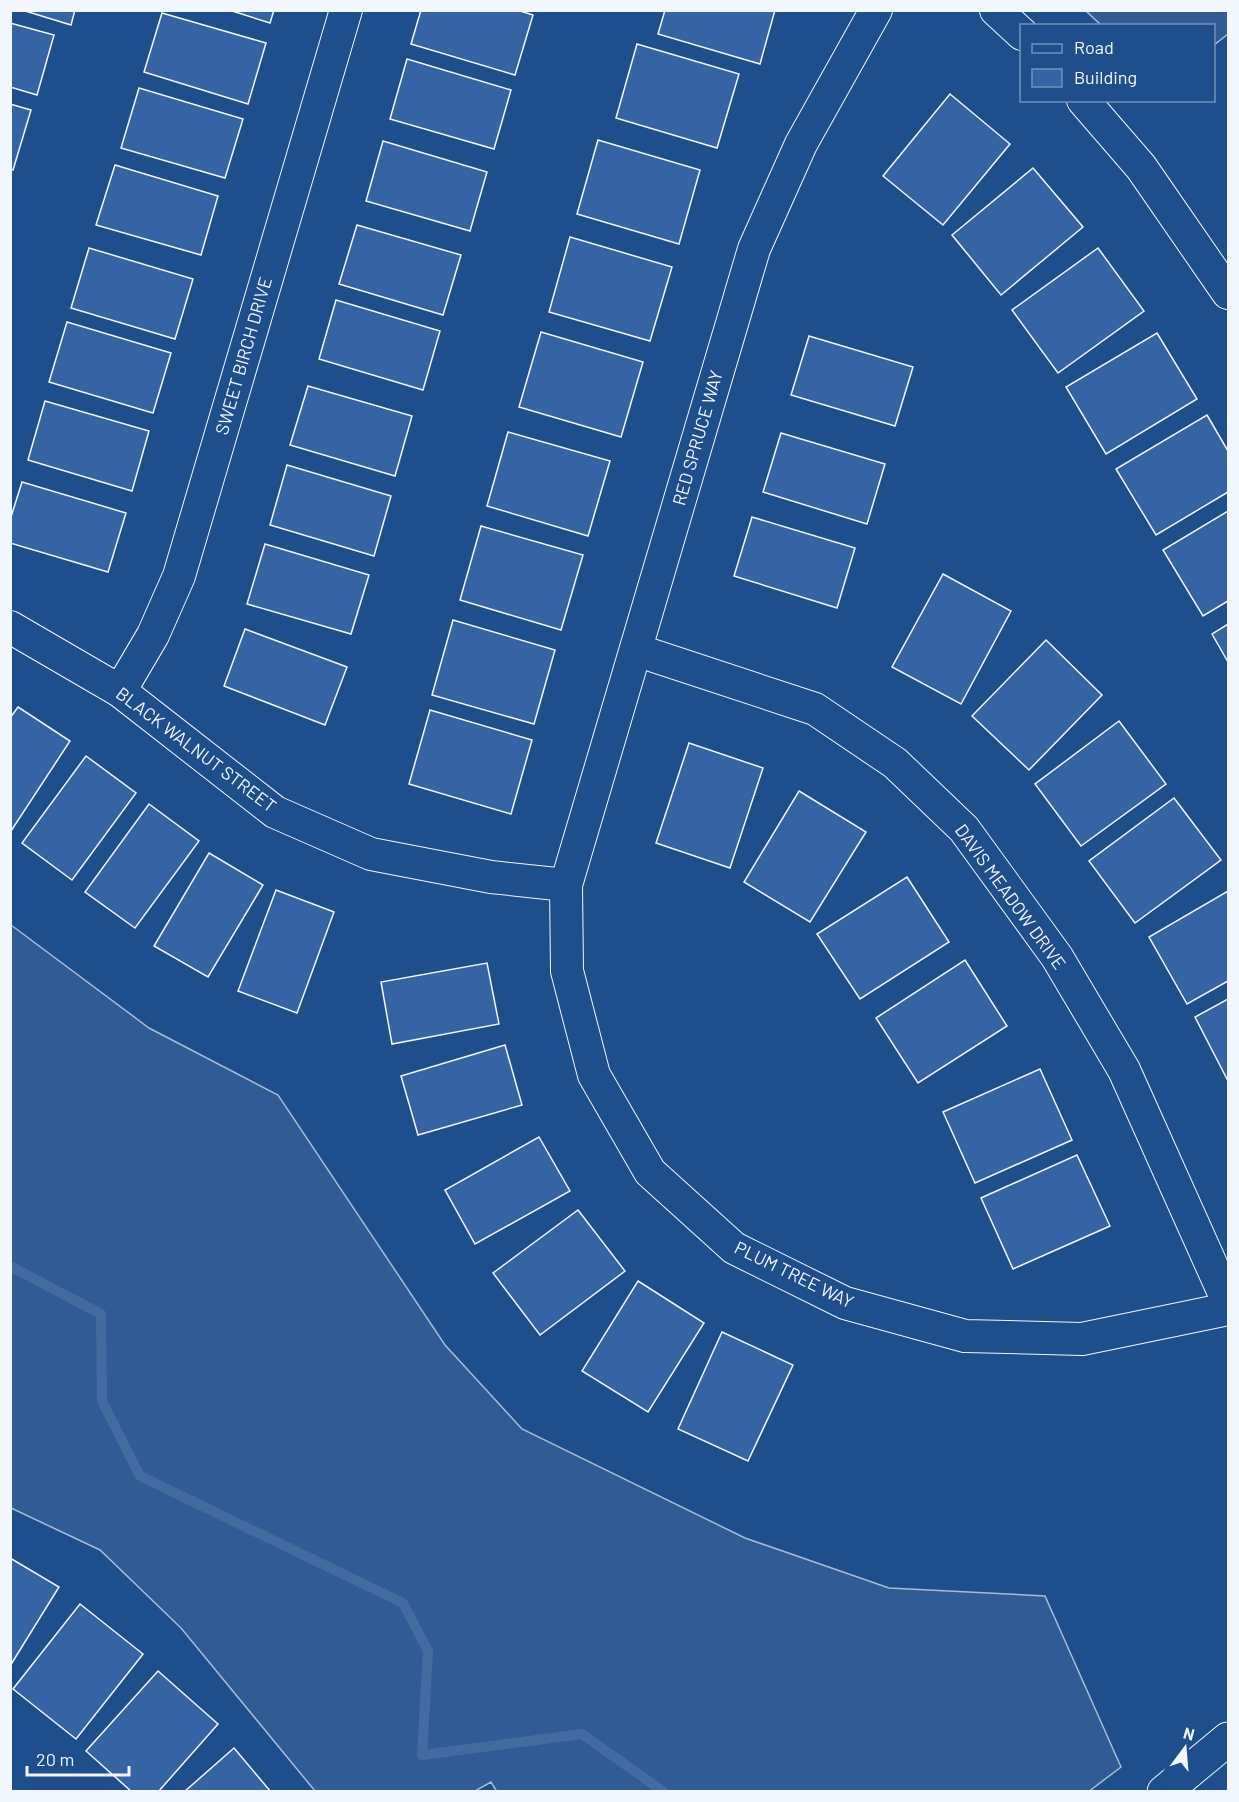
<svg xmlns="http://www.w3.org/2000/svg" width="1239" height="1802" font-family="Barlow,sans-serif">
  <rect width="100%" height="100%" fill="#1f4e8c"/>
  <g fill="#305b95" stroke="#a8bbd7" stroke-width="1.5">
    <path d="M1086,11H1228V34L1214,45V26L1101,25Z"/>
    <path d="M11,925L149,1028L278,1095L445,1345L522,1429L745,1538L889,1588L1045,1596L1121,1767L1088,1792H497L491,1782L475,1791H315L181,1628L100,1550L11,1508Z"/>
  </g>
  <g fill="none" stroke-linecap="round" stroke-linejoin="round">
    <path stroke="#446ba0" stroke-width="10" d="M10,1266L101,1314L102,1401L140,1476L403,1603L428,1651L422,1755L582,1734L664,1792"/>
  </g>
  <g fill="#3563a3" stroke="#f2f6ff" stroke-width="1.5">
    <path d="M22,10H75L71,25Z"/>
    <path d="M229,10H274L270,23Z"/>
    <path d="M421,10H517L533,15L515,75L411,44Z"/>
    <path d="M665,10H775L760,64L658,34Z"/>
    <path d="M162,13L266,43L248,104L144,72Z"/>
    <path d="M10,23L54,35L37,95L10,87Z"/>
    <path d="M637,44L739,74L717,148L616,118Z"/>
    <path d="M407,59L511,90L494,149L390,119Z"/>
    <path d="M139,88L243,119L225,178L121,148Z"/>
    <path d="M950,94L1010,144L943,225L883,176Z"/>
    <path d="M10,104L31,110L13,170L10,169Z"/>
    <path d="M598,140L700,170L679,244L577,214Z"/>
    <path d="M383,141L487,172L470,231L366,201Z"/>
    <path d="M115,165L218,196L201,255L96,225Z"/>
    <path d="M1033,168L1083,227L1001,295L952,235Z"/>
    <path d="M357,225L461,255L443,315L339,284Z"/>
    <path d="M570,237L672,267L650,341L549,312Z"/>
    <path d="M89,248L193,279L175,339L71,308Z"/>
    <path d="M1098,248L1144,311L1058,373L1012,310Z"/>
    <path d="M336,300L440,331L423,390L319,359Z"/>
    <path d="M67,322L171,353L153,413L49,382Z"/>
    <path d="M541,332L643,362L621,437L519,407Z"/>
    <path d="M1157,333L1197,399L1106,454L1066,387Z"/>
    <path d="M809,336L913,367L895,426L791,395Z"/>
    <path d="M308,386L412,416L395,476L290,445Z"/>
    <path d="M45,401L149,431L132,491L28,460Z"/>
    <path d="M1207,415L1228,451V492L1156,535L1116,469Z"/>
    <path d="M508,432L610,461L588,536L487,506Z"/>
    <path d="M781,433L885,464L867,524L763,492Z"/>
    <path d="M287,465L391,496L374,556L270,525Z"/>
    <path d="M22,482L126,513L108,572L10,543V520Z"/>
    <path d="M1228,511V601L1203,616L1163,550Z"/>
    <path d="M752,517L855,548L837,608L734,576Z"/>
    <path d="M481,526L583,555L561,630L460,600Z"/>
    <path d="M265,544L369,575L351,634L247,604Z"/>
    <path d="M943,574L1011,611L961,704L892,667Z"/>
    <path d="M453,620L555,650L534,724L432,695Z"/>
    <path d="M1228,624V662L1212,634Z"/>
    <path d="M245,629L347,667L325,725L224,686Z"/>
    <path d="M1046,640L1102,695L1029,770L972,716Z"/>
    <path d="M18,707L70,741L11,831L10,718Z"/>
    <path d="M430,710L532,740L511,814L409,784Z"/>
    <path d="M1119,721L1166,784L1081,846L1035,784Z"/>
    <path d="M689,743L763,768L730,868L656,843Z"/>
    <path d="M86,756L136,793L72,880L22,843Z"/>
    <path d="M799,791L866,832L810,922L744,882Z"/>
    <path d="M1174,798L1221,860L1135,923L1089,861Z"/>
    <path d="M149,804L199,841L135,928L85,892Z"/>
    <path d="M209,853L263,885L208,977L154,946Z"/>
    <path d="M907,877L949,942L860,999L817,934Z"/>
    <path d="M276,890L334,912L297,1013L238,991Z"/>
    <path d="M1228,891V981L1187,1004L1149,937Z"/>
    <path d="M965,960L1007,1026L918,1083L876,1018Z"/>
    <path d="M487,963L499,1024L392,1044L381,982Z"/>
    <path d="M1228,999V1081L1195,1017Z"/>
    <path d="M505,1045L522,1105L418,1135L401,1076Z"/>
    <path d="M1040,1069L1072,1140L975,1183L943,1112Z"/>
    <path d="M539,1137L570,1191L475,1244L445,1190Z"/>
    <path d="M1077,1155L1110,1226L1013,1269L981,1198Z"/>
    <path d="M578,1210L625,1271L540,1335L493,1273Z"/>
    <path d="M638,1281L704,1323L648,1412L582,1371Z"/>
    <path d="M722,1332L793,1365L748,1461L678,1429Z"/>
    <path d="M10,1558L59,1587L10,1666Z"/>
    <path d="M80,1604L143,1654L76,1739L13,1689Z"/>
    <path d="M158,1671L218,1724L158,1792H132L86,1751Z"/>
    <path d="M234,1748L271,1792H184Z"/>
  </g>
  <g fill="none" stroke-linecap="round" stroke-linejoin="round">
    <defs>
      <g id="minor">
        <path d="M876,10L801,144L754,249L566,885L567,971L594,1075L650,1172L734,1248L845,1303L965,1336L1082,1339L1228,1309"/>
        <path d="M996,10L1022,34"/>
        <path d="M1083,100L1141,167L1228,293"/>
        <path d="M10,627L120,691L275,812L371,854L491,877L566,885"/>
        <path d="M636,650L815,709L895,763L964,829L1057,957L1124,1070L1228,1302"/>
        <path d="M120,691L153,635L179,576L346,10"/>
      </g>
      <path id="tertiary" d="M1164,1792L1228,1739"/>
    </defs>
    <use href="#minor" stroke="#f2f6ff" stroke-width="34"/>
    <use href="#tertiary" stroke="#f2f6ff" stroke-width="35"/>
    <use href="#minor" stroke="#1f4e8c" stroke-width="32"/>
    <use href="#tertiary" stroke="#1f4e8c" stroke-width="33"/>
  </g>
  <g text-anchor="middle" stroke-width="4.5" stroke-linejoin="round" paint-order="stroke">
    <g font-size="18" fill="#f2f6ff" stroke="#1f4e8c">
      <text transform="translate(244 356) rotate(-74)" y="6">SWEET BIRCH DRIVE</text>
      <text transform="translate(698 438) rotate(-74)" y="6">RED SPRUCE WAY</text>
      <text transform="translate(196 750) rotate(37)" y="6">BLACK WALNUT STREET</text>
      <text transform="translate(1010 897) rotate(54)" y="6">DAVIS MEADOW DRIVE</text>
      <text transform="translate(794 1275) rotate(26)" y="6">PLUM TREE WAY</text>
    </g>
  </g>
  <rect width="1239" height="1802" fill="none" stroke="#f2f6ff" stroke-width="24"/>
  <rect x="1020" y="24" width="195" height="78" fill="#1f4e8c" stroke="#7391ba" stroke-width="1.5"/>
  <rect x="1032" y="44" width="30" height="9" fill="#1f4e8c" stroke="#7391ba" stroke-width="1.5"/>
  <text x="1074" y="54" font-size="18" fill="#f2f6ff">Road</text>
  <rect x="1032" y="69" width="30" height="18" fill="#3563a3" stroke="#7391ba" stroke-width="1.5"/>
  <text x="1074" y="84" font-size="18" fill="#f2f6ff">Building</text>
  <g transform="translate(1185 1748) rotate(16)" stroke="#1f4e8c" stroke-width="4.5" paint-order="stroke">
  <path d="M0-4.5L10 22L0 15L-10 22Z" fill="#f2f6ff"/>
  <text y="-9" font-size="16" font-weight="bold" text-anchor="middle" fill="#f2f6ff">N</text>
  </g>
  <path d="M27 1766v9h102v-9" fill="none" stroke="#f2f6ff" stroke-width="3"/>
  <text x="36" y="1766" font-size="18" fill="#f2f6ff" stroke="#1f4e8c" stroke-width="4.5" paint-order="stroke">20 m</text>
</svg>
